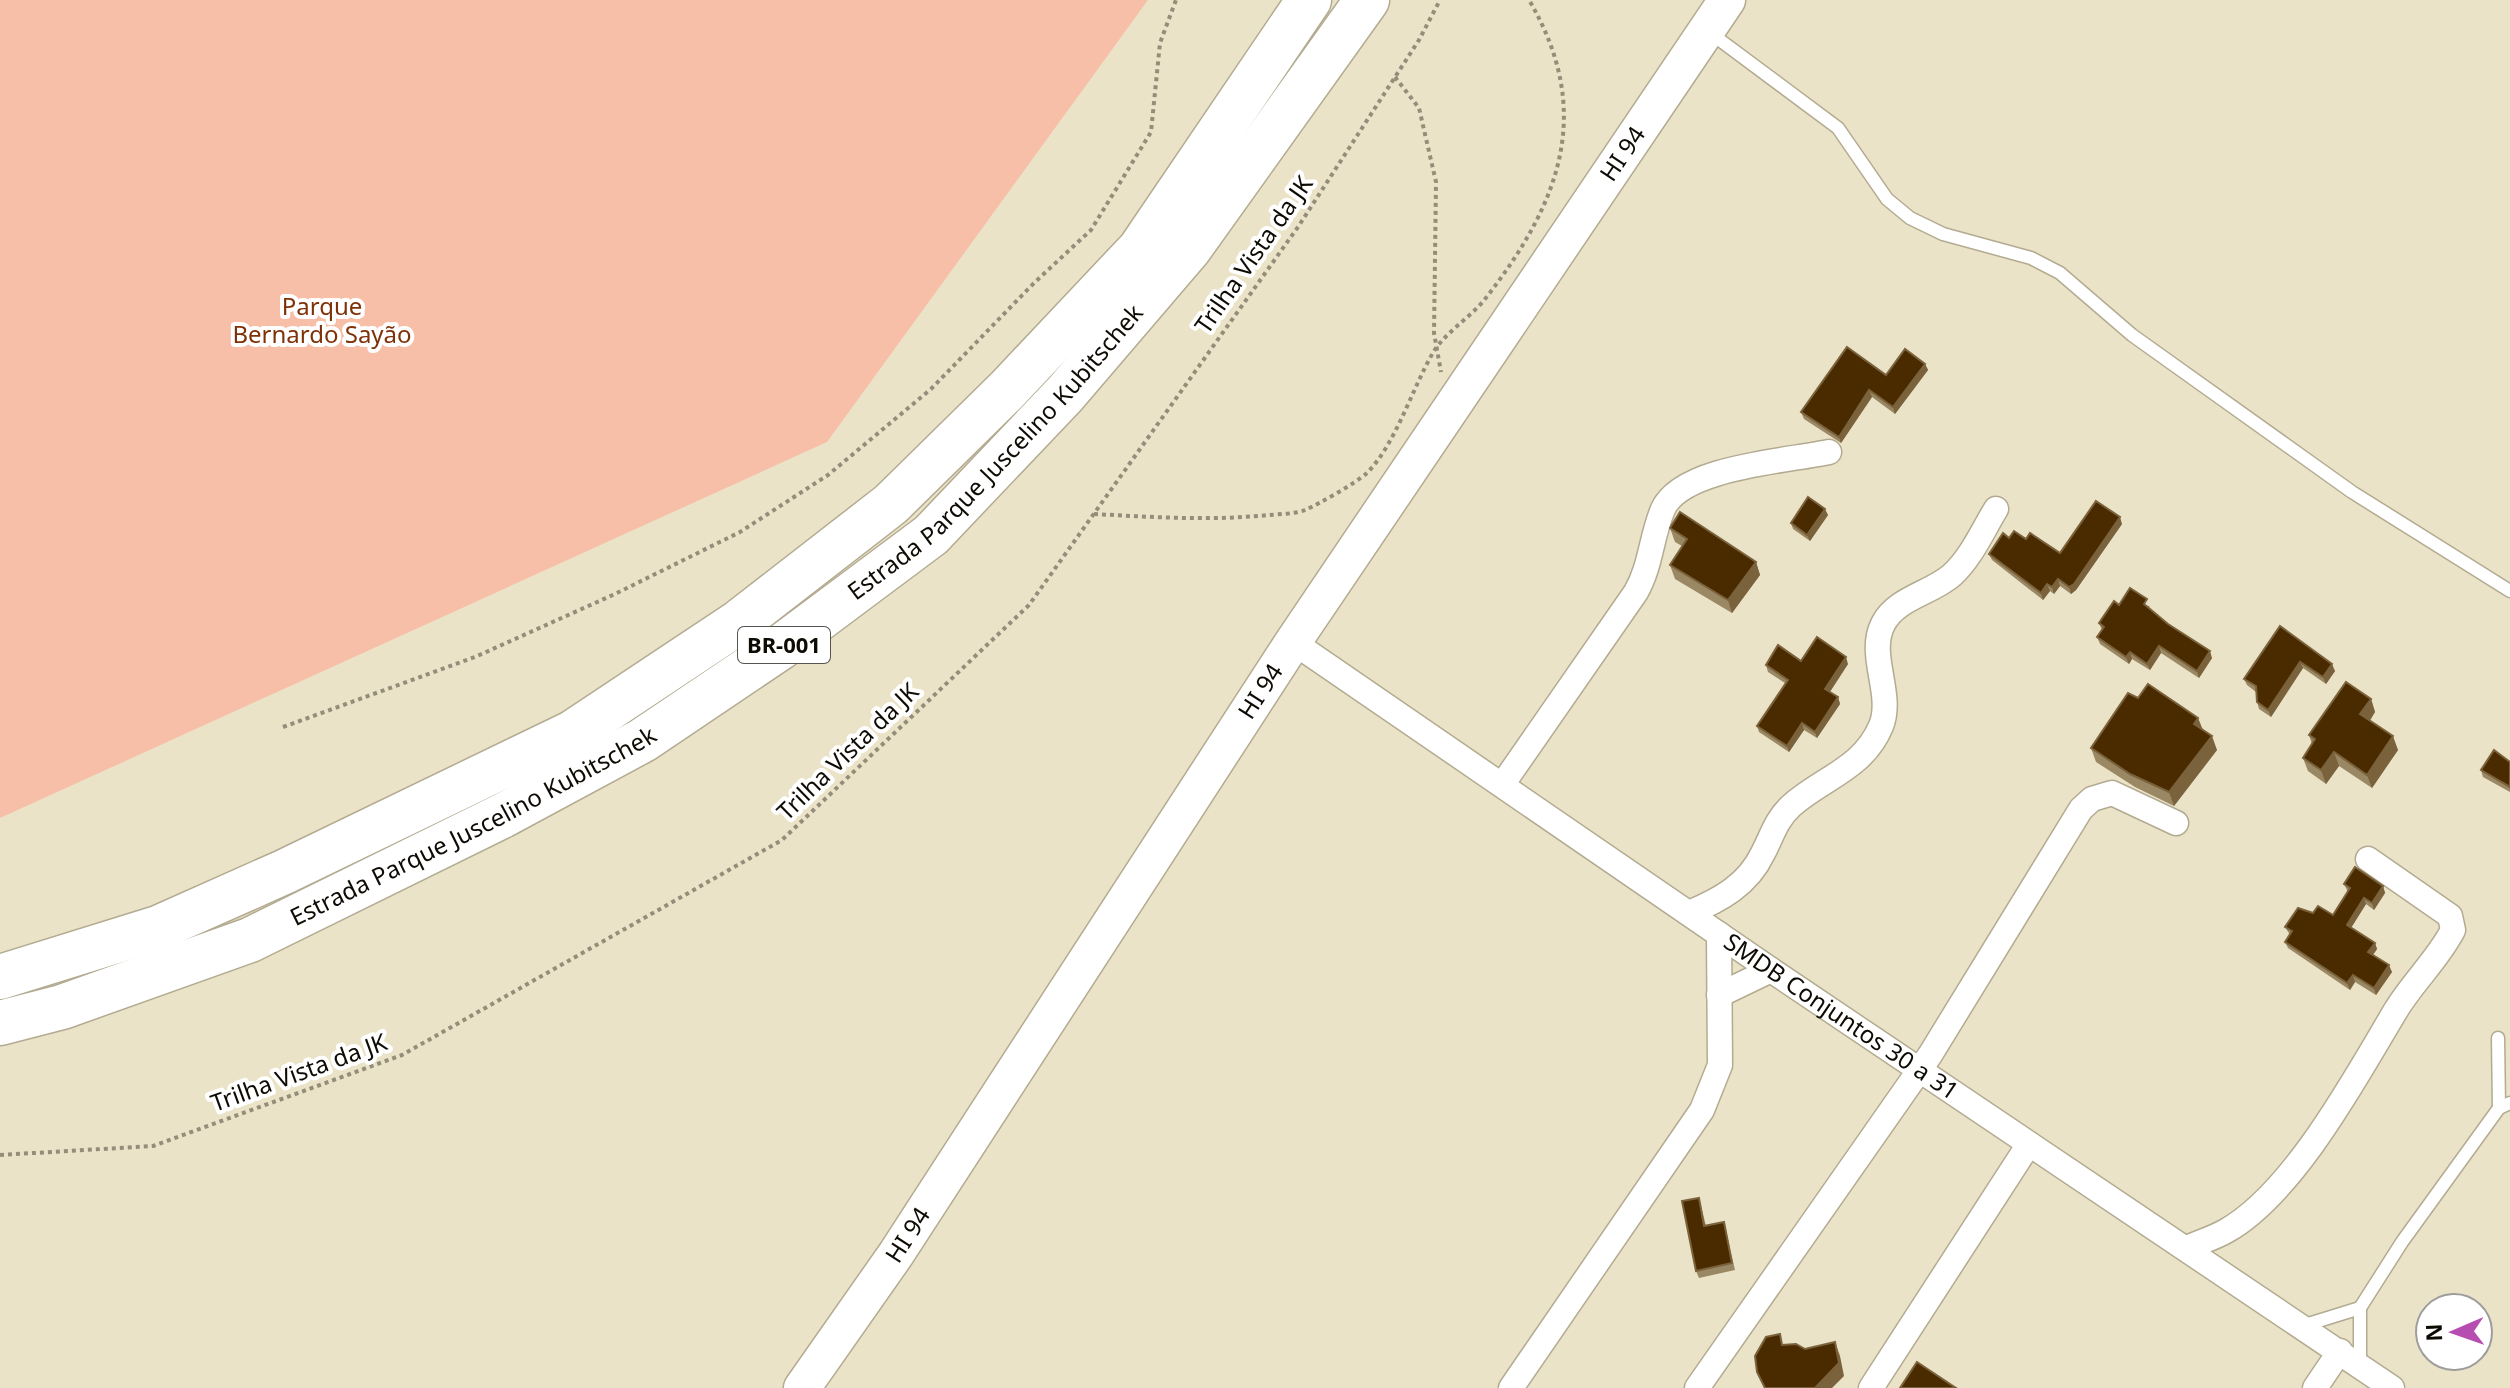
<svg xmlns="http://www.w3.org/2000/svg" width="2510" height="1388" font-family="'Noto Sans',sans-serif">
  <rect width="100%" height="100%" fill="#ebe3c8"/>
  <path fill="#f7bfa8" d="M0,0H1148L827,442L0,818Z"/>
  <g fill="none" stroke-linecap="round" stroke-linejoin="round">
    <defs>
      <g id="lane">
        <path d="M1709,32L1838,128L1887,199L1910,218L1943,234L2031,258L2060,273L2132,335L2352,492L2510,591"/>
        <path d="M2498,1038L2499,1108"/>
        <path d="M2360,1308L2402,1242L2499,1108L2510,1103"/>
        <path d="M2302,1326L2360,1308V1365"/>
      </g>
      <g id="street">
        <path id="s1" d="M1293,642L1771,970L2392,1388"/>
        <path d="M1502,785L1636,592C1651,566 1651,537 1663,509C1682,467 1787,461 1829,452"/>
        <path d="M1689,913C1720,900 1748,885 1763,853C1772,836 1776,820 1791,806C1822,778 1863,769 1881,726C1894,694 1867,655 1883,624C1896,598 1932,593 1952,575C1971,558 1983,530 1996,509"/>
        <path d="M1719,995L1771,970"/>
        <path d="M2187,1248C2200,1242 2214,1238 2226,1231C2294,1193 2357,1075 2396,1010C2413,982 2438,959 2453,930L2450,916L2368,859"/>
        <path d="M1511,1388L1702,1110L1720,1065L1719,934"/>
        <path d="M1697,1388L1930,1055L2081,809L2092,799L2112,793L2176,823"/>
        <path d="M1871,1388L2029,1144"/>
        <path d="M2315,1388L2340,1351"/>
      </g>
      <g id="secondary">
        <path id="s2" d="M802,1388L896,1254L1293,642L1727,0"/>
      </g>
      <g id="highway">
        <path d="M0,977L158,928L284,872L572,733L739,622L891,504L1007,390L1140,249L1309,0"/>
        <path id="s3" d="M0,1023L62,1007L250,940L502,816L643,740L781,647L931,535L1065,394L1189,249L1367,0"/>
      </g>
    </defs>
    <use href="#lane" stroke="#b3ab91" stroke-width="15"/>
    <use href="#street" stroke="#b3ab91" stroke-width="27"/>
    <use href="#secondary" stroke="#b3ab91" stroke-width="39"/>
    <use href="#highway" stroke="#b3ab91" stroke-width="47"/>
    <g stroke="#938d7a" stroke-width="4" stroke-dasharray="4 4" stroke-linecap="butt">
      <path d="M1395,77L1419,108L1436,182L1434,333L1441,372"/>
      <path d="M1094,514C1152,517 1210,521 1269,515C1280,514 1295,514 1305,510C1319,504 1356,483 1367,473C1397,442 1412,388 1434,351C1447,331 1470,318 1485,299C1560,203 1595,112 1529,0"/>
      <path d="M283,727L475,657L615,594L740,532L828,475L931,389L1034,283L1091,230L1151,132L1160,43L1176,0"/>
      <path d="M0,1155L153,1146L402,1055L782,840L1029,605L1298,227L1419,40L1440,0"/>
    </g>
    <use href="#lane" stroke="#fff" stroke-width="12"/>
    <use href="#street" stroke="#fff" stroke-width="24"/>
    <use href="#secondary" stroke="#fff" stroke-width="36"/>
    <use href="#highway" stroke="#fff" stroke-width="44"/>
  </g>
  <g fill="#9a8764">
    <path d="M1925,364L1928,370L1895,414L1872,397L1841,443L1804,419L1801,412L1886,375Z"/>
    <path d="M1828,515L1810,541L1793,529L1791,523Z"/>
    <path d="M2122,524L2076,590L2071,594L2060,586L2054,594L2050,591L2043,600L1992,560L1989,554L2009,538L2060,553Z"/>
    <path d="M1670,528L1756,562L1760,575L1732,613L1675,579L1670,565L1682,546L1675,542Z"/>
    <path d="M2119,605L2150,606L2148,608L2212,658L2199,678L2161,653L2150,670L2132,659L2129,664L2100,644L2097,637L2102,630L2099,623Z"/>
    <path d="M2280,626L2335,671L2326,684L2303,668L2271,717L2259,709L2257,702L2256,692L2247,685L2244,679Z"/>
    <path d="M1801,661L1848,664L1830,692L1838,697L1840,704L1817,738L1804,730L1789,752L1759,732L1757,726L1785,683L1768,672L1766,665Z"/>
    <path d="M2138,698L2198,718L2203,730L2217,750L2174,806L2135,787L2096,762L2091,748Z"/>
    <path d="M2371,699L2375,712L2370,721L2398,750L2372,788L2339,766L2326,784L2308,771L2303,758L2312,744L2309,735Z"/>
    <path d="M2510,762V792L2483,777L2481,770Z"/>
    <path d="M2344,884L2383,886L2385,893L2374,910L2366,904L2351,928L2375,943L2377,949L2373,955L2392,972L2376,995L2355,982L2350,990L2288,948L2285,942L2290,935L2285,927L2313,913L2333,915L2348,892Z"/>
    <path d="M1699,1198L1706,1226L1724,1222L1735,1270L1699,1278L1696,1271Z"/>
  </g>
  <g fill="#7a623c">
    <path d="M1925,364L1928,370L1895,414L1893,407Z"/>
    <path d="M1869,390L1872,397L1841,443L1839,437Z"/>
    <path d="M1825,509L1828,515L1810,541L1807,535Z"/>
    <path d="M2120,517L2122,524L2076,590L2071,594L2069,587Z"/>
    <path d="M1756,562L1760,575L1732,613L1728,600Z"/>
    <path d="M2058,579L2060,586L2054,594L2052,587Z"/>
    <path d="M2047,584L2050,591L2043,600L2041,593Z"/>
    <path d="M2159,646L2161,653L2150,670L2147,664Z"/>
    <path d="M2210,651L2212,658L2199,678L2197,671Z"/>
    <path d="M2130,652L2132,659L2129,664L2126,657Z"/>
    <path d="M1846,657L1848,664L1827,696L1825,689Z"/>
    <path d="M2300,662L2303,668L2271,717L2268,710Z"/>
    <path d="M2332,664L2335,671L2326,684L2323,677Z"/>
    <path d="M1838,697L1840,704L1817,738L1815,732Z"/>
    <path d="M2371,699L2375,712L2365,727L2360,714Z"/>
    <path d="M2198,718L2203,731L2194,724Z"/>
    <path d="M1802,723L1804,730L1789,752L1787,746Z"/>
    <path d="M2212,736L2217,750L2174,806L2169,792Z"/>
    <path d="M2393,736L2398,750L2372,788L2367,775Z"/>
    <path d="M2334,752L2339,766L2326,784L2321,770Z"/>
    <path d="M2383,886L2385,893L2374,910L2372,903Z"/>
    <path d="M2364,898L2366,904L2349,931L2347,925Z"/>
    <path d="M2375,943L2377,949L2370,959L2368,952Z"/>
    <path d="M2389,965L2392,972L2376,995L2374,988Z"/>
    <path d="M2353,975L2355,982L2350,990L2347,983Z"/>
    <path d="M1835,1342L1840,1356L1844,1376L1832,1388H1815Z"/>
  </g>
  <g fill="#4a2b00" stroke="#7a623c" stroke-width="2">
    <path d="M1847,347L1886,375L1905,349L1925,364L1893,407L1869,390L1839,437L1801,412Z"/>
    <path d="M1808,497L1825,509L1807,535L1791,523Z"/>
    <path d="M2096,501L2120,517L2074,584L2069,587L2058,579L2052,587L2047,584L2041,593L1989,554L2003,533L2009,538L2014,531L2026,539L2030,533L2060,553Z"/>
    <path d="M1680,512L1756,562L1728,600L1670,565L1687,539L1670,528Z"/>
    <path d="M2130,588L2147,599L2144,604L2168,624L2210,651L2197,671L2159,646L2147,664L2130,652L2126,657L2097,637L2104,627L2099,623L2114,601L2119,605Z"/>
    <path d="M2280,626L2332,664L2323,677L2300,662L2268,710L2257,702L2256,686L2244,679Z"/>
    <path d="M1817,637L1846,657L1825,689L1838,697L1815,732L1802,723L1787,746L1757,726L1788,680L1766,665L1778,645L1801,661Z"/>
    <path d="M2346,682L2371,699L2360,714L2393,736L2367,775L2334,752L2321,770L2303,758L2315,739L2309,735Z"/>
    <path d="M2148,684L2198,718L2194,724L2212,736L2169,792L2130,774L2091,748L2128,693L2138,698Z"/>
    <path d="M2494,750L2510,762V787L2481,770Z"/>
    <path d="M2355,867L2383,886L2372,903L2364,898L2347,925L2375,943L2368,952L2389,965L2374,988L2353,975L2347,983L2285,942L2292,931L2285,927L2298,908L2313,913L2318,906L2333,915L2350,888L2344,884Z"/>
    <path d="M1699,1198L1704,1226L1724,1222L1732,1263L1696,1271L1682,1201Z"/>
    <path d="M1780,1334L1782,1345L1796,1344L1805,1349L1835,1342L1839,1363L1815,1388H1765L1757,1372L1755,1356L1766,1337Z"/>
    <path d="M1917,1362L1956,1388H1900Z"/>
  </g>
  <g text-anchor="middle" stroke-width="8" stroke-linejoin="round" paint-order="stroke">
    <rect fill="#fff" stroke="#56544f" stroke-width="2" x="738" y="627" width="92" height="36" rx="6"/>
    <g font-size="22" font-weight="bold" fill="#0e0b04">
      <text x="784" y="653">BR-001</text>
    </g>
    <g font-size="24" fill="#0e0b04" stroke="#fff">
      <text dy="8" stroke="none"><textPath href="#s2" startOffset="1482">HI 94</textPath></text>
      <text transform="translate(1254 255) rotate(-55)" y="8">Trilha Vista da JK</text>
      <text dy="8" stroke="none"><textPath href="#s3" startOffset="1162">Estrada Parque Juscelino Kubitschek</textPath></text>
      <text dy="8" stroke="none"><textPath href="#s2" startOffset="834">HI 94</textPath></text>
      <text transform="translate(848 752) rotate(-44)" y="8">Trilha Vista da JK</text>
      <text dy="8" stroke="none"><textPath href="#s3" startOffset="514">Estrada Parque Juscelino Kubitschek</textPath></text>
      <text dy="8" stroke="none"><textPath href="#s1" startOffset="664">SMDB Conjuntos 30 a 31</textPath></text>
      <text transform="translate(299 1073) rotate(-20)" y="8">Trilha Vista da JK</text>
      <text dy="8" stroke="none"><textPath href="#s2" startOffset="186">HI 94</textPath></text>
    </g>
    <g font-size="24" fill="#7f3107" stroke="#fff">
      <text x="322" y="315">Parque<tspan x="322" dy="28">Bernardo Sayão</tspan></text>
    </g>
  </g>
  <g transform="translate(2454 1332) rotate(268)"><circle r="38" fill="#ffffff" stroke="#9f9d9b" stroke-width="2"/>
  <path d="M0-6L14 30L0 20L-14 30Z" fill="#b64eb1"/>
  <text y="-12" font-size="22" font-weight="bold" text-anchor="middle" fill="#0e0b04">N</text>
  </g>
</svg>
